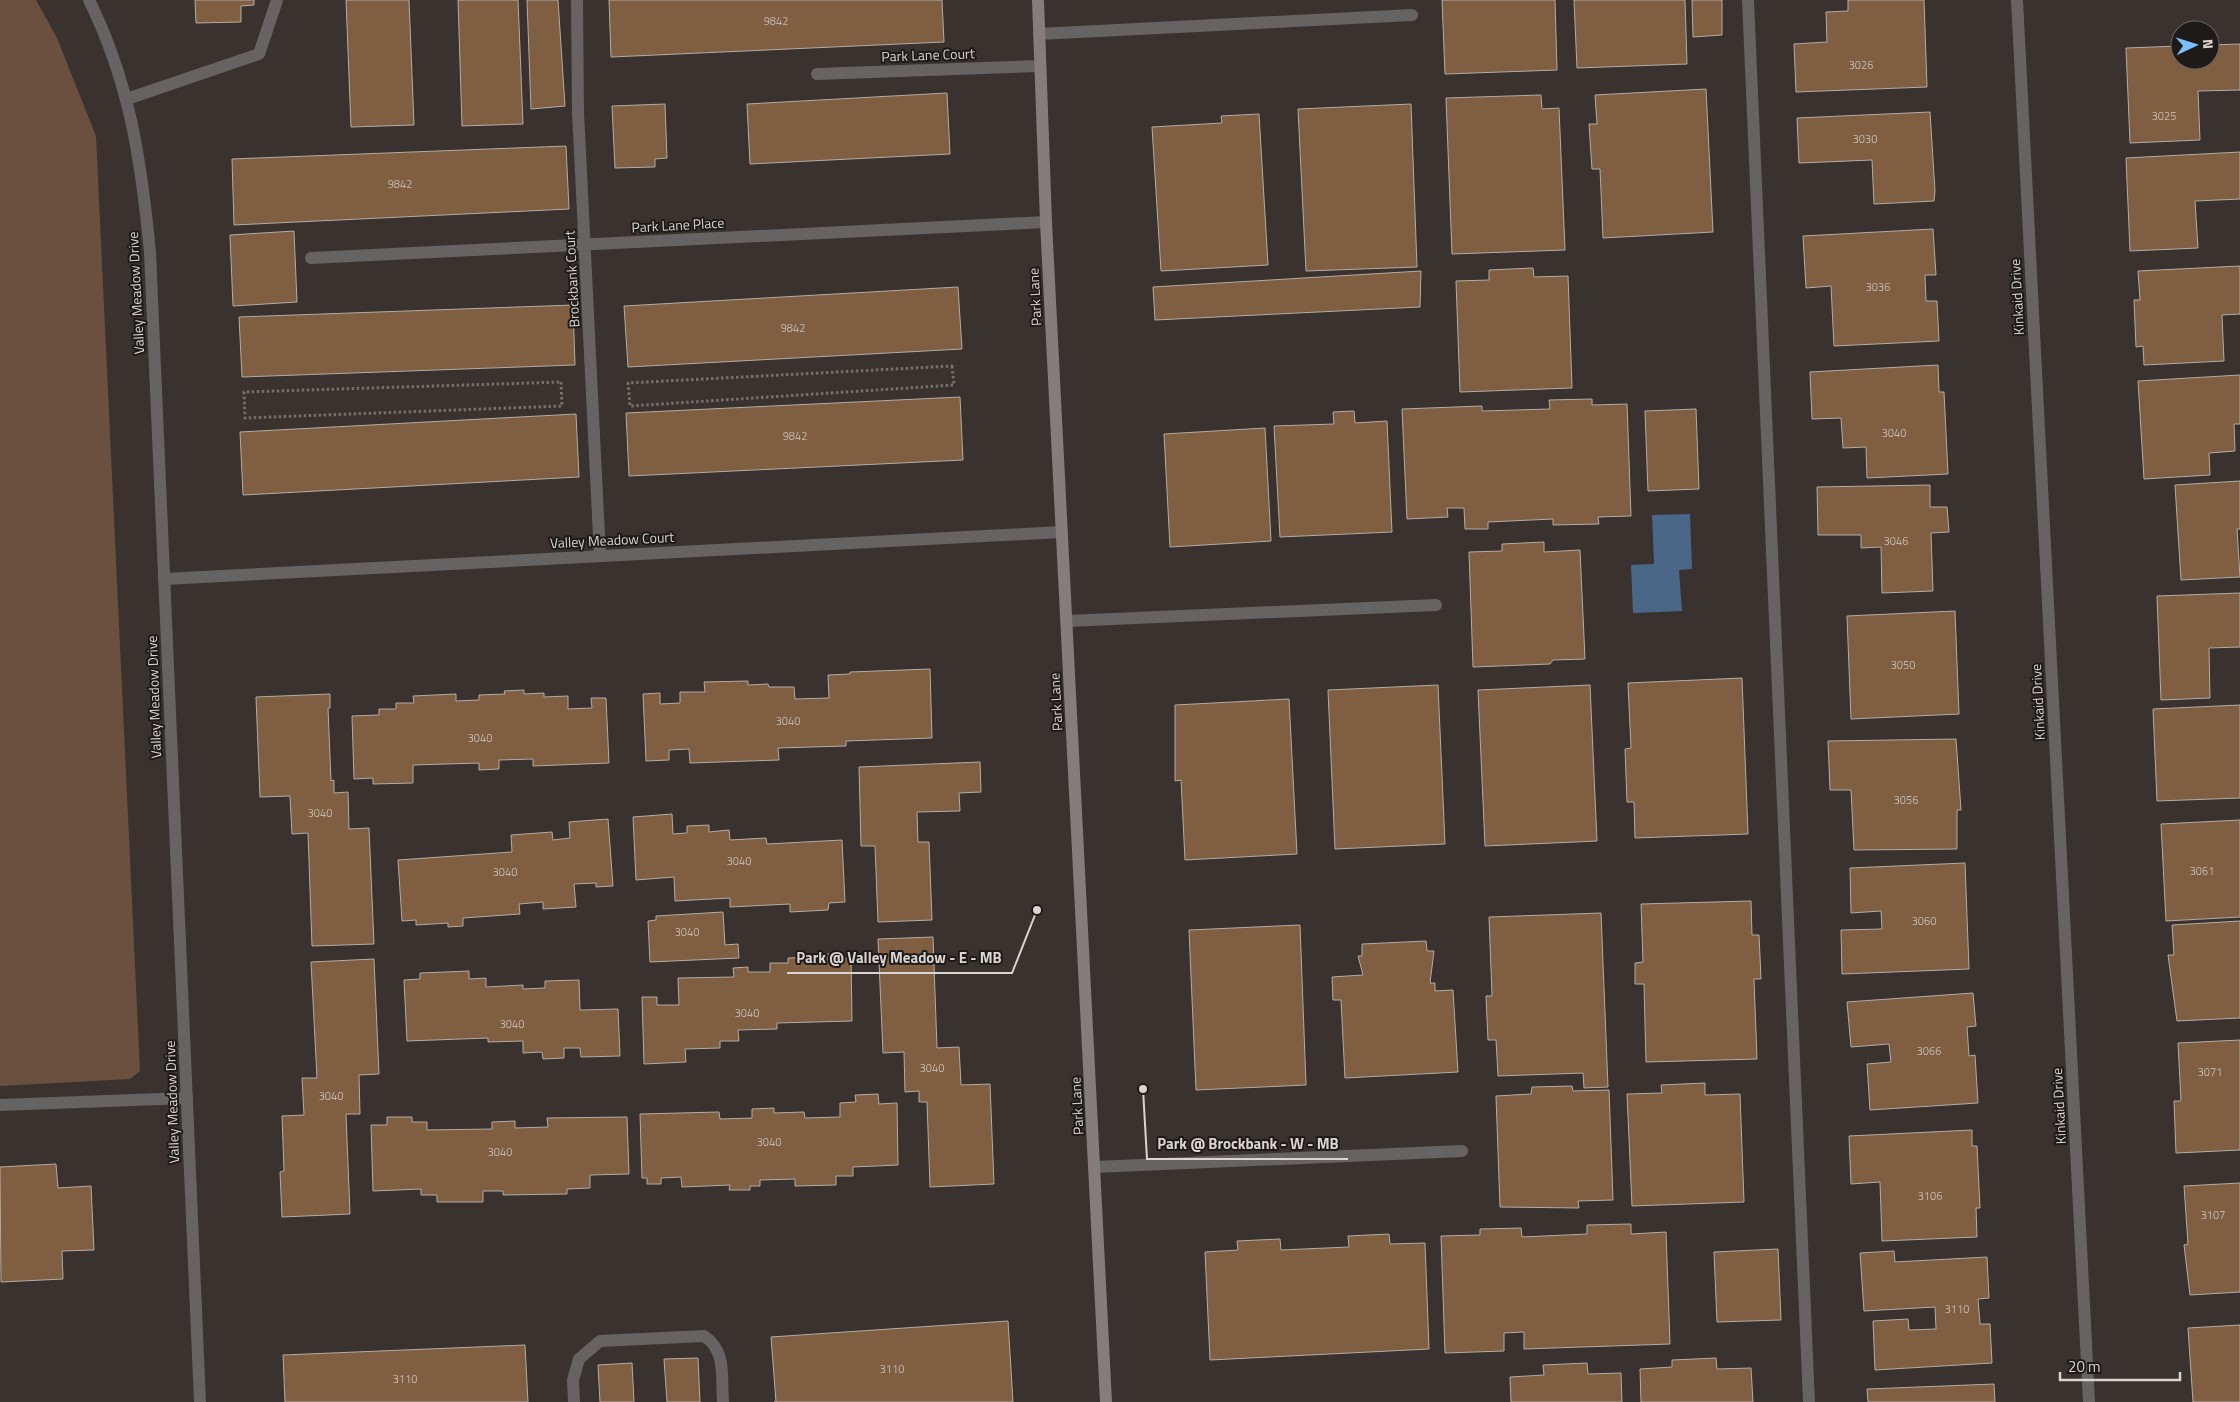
<svg xmlns="http://www.w3.org/2000/svg" width="2240" height="1402" font-family="'Titillium Web',sans-serif">
  <rect width="100%" height="100%" fill="#39322e"/>
  <path fill="#6b5040" d="M0,0H36L57,38L96,136L140,1071L130,1079L0,1086Z"/>
  <path fill="#4b6787" d="M1690,514L1692,569L1679,570L1682,611L1633,613L1631,565L1654,564L1652,515Z"/>
  <g fill="#7f5e41" stroke="#b4aca6">
    <path d="M195,0H254V5L241,6V22L196,23Z"/>
    <path d="M346,0H409L414,125L351,127Z"/>
    <path d="M458,0H518L523,124L462,126Z"/>
    <path d="M527,0H558L565,106L531,109Z"/>
    <path d="M609,0H942L944,42L611,57Z"/>
    <path d="M1442,0H1555L1557,70L1445,74Z"/>
    <path d="M1574,0H1685L1687,64L1577,68Z"/>
    <path d="M1692,0H1722V35L1693,37Z"/>
    <path d="M1848,0H1924L1927,87L1796,92L1794,44L1827,42L1826,12L1848,11Z"/>
    <path d="M2240,44V90L2198,91L2200,140L2130,143L2126,48L2180,46V60H2210V45Z"/>
    <path d="M1706,89L1713,232L1603,238L1600,169H1592L1589,124H1597L1595,95Z"/>
    <path d="M947,93L950,154L750,164L747,104Z"/>
    <path d="M1541,95L1542,109L1559,108L1565,250L1452,254L1446,98Z"/>
    <path d="M665,104L667,158L655,159V167L615,168L612,106Z"/>
    <path d="M1411,104L1417,267L1306,271L1298,109Z"/>
    <path d="M1930,112L1935,191L1934,201L1874,204L1872,160L1799,163L1797,118Z"/>
    <path d="M1259,114L1268,265L1161,271L1152,127L1222,123L1221,116Z"/>
    <path d="M566,146L569,209L234,225L232,159Z"/>
    <path d="M2240,152V199L2195,201L2198,248L2130,251L2126,158Z"/>
    <path d="M1933,229L1936,275H1925L1926,301H1937L1939,341L1834,346L1831,286L1806,288L1803,236Z"/>
    <path d="M294,231L297,302L233,306L230,235Z"/>
    <path d="M2240,266V314L2222,315L2224,361L2144,365L2143,346L2136,347L2134,300H2140L2138,271Z"/>
    <path d="M1533,268L1534,277L1568,276L1572,388L1460,392L1456,281L1489,280V270Z"/>
    <path d="M1421,271L1420,307L1155,320L1153,287Z"/>
    <path d="M958,287L962,349L628,367L624,306Z"/>
    <path d="M573,305L575,365L242,377L239,317Z"/>
    <path d="M1938,365L1939,392H1944L1948,474L1867,478L1866,447L1843,448L1841,418L1812,419L1810,372Z"/>
    <path d="M2240,375V424H2234L2235,451L2209,453L2210,475L2144,479L2138,381Z"/>
    <path d="M960,397L963,460L629,476L626,413Z"/>
    <path d="M1592,399V405L1627,404L1631,516L1598,517L1599,524L1553,525V519L1488,522V529H1465L1464,508H1447L1448,517L1407,519L1402,409L1482,406V411L1550,409L1549,400Z"/>
    <path d="M1696,409L1699,489L1648,491L1645,411Z"/>
    <path d="M1354,411L1355,423L1387,421L1392,532L1280,537L1274,426L1334,424L1333,412Z"/>
    <path d="M576,414L579,477L243,495L240,432Z"/>
    <path d="M1265,428L1271,541L1170,547L1164,434Z"/>
    <path d="M2240,481V529H2237L2240,577L2181,580L2175,485Z"/>
    <path d="M1930,485V507H1947L1949,532L1931,533L1933,591L1882,593L1881,547L1861,548V535H1818L1817,487Z"/>
    <path d="M1544,542V552L1580,550L1585,659L1553,660L1550,664L1473,667L1469,552L1502,551V544Z"/>
    <path d="M2240,593V647L2209,648L2210,698L2161,700L2157,596Z"/>
    <path d="M1955,611L1959,714L1851,719L1847,616Z"/>
    <path d="M930,669L932,738L846,741V746L778,748L779,760L690,763L689,749L669,750V760L646,761L643,694L660,693V704L680,703V692H705L704,682L748,681V685L768,684L769,687H794L795,699L829,698L828,675L850,674V672Z"/>
    <path d="M1742,678L1748,834L1635,838L1634,802H1627L1625,749L1631,748L1628,683Z"/>
    <path d="M1438,685L1445,844L1335,849L1328,690Z"/>
    <path d="M1590,685L1597,841L1485,846L1478,690Z"/>
    <path d="M524,690V694L544,693V697L568,696V709L592,708L591,698H606L609,763L533,766V759L499,760V769L479,770V763L413,765V783L373,784V778L354,779L352,716L379,715V709H396V703H414L413,696L456,694V701L479,700V695L505,694L504,691Z"/>
    <path d="M330,694V708H328L331,781L334,780V793L348,792L349,829L369,828L374,944L312,946L308,833L292,834L290,796L260,797L256,697Z"/>
    <path d="M1289,699L1297,854L1185,860L1181,780L1175,781V705Z"/>
    <path d="M2240,705V798L2157,801L2153,709Z"/>
    <path d="M1956,739L1961,810H1957V849L1854,850L1851,790H1830L1828,741Z"/>
    <path d="M980,762L981,792L959,793L960,811L917,812L918,842H929L932,920L878,922L875,846H861L859,767Z"/>
    <path d="M672,814L673,834L687,833V826L709,825V832L729,830L730,840L766,838L767,844L842,840L845,902L829,903L828,910L790,912V904L730,907V898L675,901L674,877L636,880L633,817Z"/>
    <path d="M608,819L613,886L596,887V883L574,884L576,907L543,909V902L519,904L520,914L463,918V926L448,927V923L416,925V920L402,921L398,860L512,852L511,835L552,832L553,840L570,838L569,822Z"/>
    <path d="M2240,820V917L2166,921L2161,824Z"/>
    <path d="M1965,863L1969,969L1842,974L1841,930L1882,929L1881,911L1851,913L1850,868Z"/>
    <path d="M1751,901L1752,935H1759L1761,979H1754L1757,1059L1646,1062L1644,984H1635V963L1643,962L1641,904Z"/>
    <path d="M723,912L725,945L738,944L739,958L650,962L648,921L656,920V916Z"/>
    <path d="M1601,913L1608,1087L1584,1088L1583,1073L1498,1076L1496,1040H1488L1486,996H1492L1489,917Z"/>
    <path d="M2240,921V1018L2177,1021L2168,955H2174L2172,925Z"/>
    <path d="M1300,925L1306,1085L1196,1090L1189,930Z"/>
    <path d="M933,937L937,1048L959,1047L961,1085L990,1084L994,1184L930,1187L927,1102H919V1091L905,1092L904,1052L883,1053L878,939Z"/>
    <path d="M1426,941L1427,951H1434L1430,983H1435V991L1453,990L1458,1072L1345,1078L1341,1000H1333L1332,977L1363,975L1358,956H1362V944Z"/>
    <path d="M817,954H832V959L851,958L852,1021L777,1023V1029L738,1030L739,1041H720V1048L685,1049L686,1062L644,1064L642,997H657V1005H679L678,978L734,977L733,968L748,967V972H770V963H788V958L817,957Z"/>
    <path d="M374,959L379,1074L359,1075L360,1114H346L350,1214L282,1217L280,1172L284,1171L282,1116L304,1115L302,1078H317L311,962Z"/>
    <path d="M469,971V979L486,978V987L523,985V989L545,988V981L579,980L580,1010L618,1009L620,1056L581,1057L580,1048H564V1058L543,1059L542,1052L523,1053V1041L488,1042V1038L407,1041L404,980L420,979V973Z"/>
    <path d="M1973,993L1976,1026L1967,1027L1969,1056L1975,1055L1978,1103L1870,1110L1867,1064L1891,1062L1889,1044L1851,1047L1847,1002Z"/>
    <path d="M2240,1040V1150L2176,1153L2174,1101H2181L2178,1043Z"/>
    <path d="M1705,1083V1095L1740,1094L1744,1202L1632,1206L1627,1094L1662,1093L1661,1085Z"/>
    <path d="M1572,1086L1573,1091L1609,1090L1613,1200L1578,1201L1579,1208L1500,1207L1496,1096L1531,1094L1532,1087Z"/>
    <path d="M878,1094L879,1104L897,1103L898,1165L853,1167V1176H836V1185L795,1186V1179L760,1180V1186H750V1190H729L730,1185L682,1187L681,1177L661,1178V1184H647V1178H642L640,1114L719,1112L720,1119L752,1118V1109L774,1108V1113L804,1112L805,1118L840,1117V1103L856,1102L855,1095Z"/>
    <path d="M387,1117H412V1122H427V1130L492,1129V1122L515,1121V1128L548,1127L547,1118L627,1117L629,1174L590,1175V1188L567,1189V1194L503,1195V1191H483V1202H437V1195H421V1189L373,1191L371,1125H387Z"/>
    <path d="M1972,1130V1146H1977L1980,1208H1976L1977,1237L1882,1241L1880,1182L1851,1184L1849,1136Z"/>
    <path d="M56,1164L58,1188L91,1186L94,1250L62,1251L63,1279L1,1282L0,1167Z"/>
    <path d="M2240,1183V1292L2190,1295L2184,1245L2188,1244L2184,1186Z"/>
    <path d="M1631,1224V1234L1666,1232L1670,1344L1524,1349V1332L1504,1333V1351L1445,1353L1441,1236L1480,1235V1229L1521,1228L1522,1237L1587,1234V1225Z"/>
    <path d="M1389,1234L1390,1244L1425,1243L1429,1349L1210,1360L1205,1252L1238,1250L1237,1241L1280,1239L1281,1250L1349,1247L1348,1236Z"/>
    <path d="M1778,1249L1781,1320L1717,1322L1714,1252Z"/>
    <path d="M1894,1251L1895,1262L1987,1257L1989,1298L1978,1299L1980,1324H1990L1992,1363L1875,1370L1873,1321L1908,1319L1909,1330L1936,1329L1935,1307L1864,1311L1860,1253Z"/>
    <path d="M1008,1321L1013,1402H774H776L771,1337Z"/>
    <path d="M2240,1325V1402H2193L2188,1328Z"/>
    <path d="M525,1345L528,1402H285L283,1355Z"/>
    <path d="M698,1358L700,1402H667L664,1359Z"/>
    <path d="M1716,1358L1717,1369L1751,1368L1753,1402H1641L1640,1369L1672,1367V1360Z"/>
    <path d="M632,1363L634,1402H600L598,1365Z"/>
    <path d="M1587,1363L1588,1374L1621,1373L1622,1402H1511L1510,1377L1544,1375L1543,1365Z"/>
    <path d="M1994,1384L1995,1402H1868L1867,1389Z"/>
  </g>
  <g fill="none" stroke-linecap="round" stroke-linejoin="round">
    <g stroke="#76706d" stroke-width="3" stroke-dasharray="2.5 2.5" stroke-linecap="butt">
      <path d="M952,366L954,385L630,406L628,383Z"/>
      <path d="M561,382L562,406L245,418L244,392Z"/>
    </g>
    <g stroke="#676362" stroke-width="12">
      <path d="M577,0L578,112L600,556"/>
      <path d="M1748,0L1809,1402"/>
      <path d="M1039,34L1412,15"/>
      <path d="M817,74L1040,66"/>
      <path d="M127,99L259,54L277,0"/>
      <path d="M311,258L1046,222"/>
      <path d="M164,579L1062,532"/>
      <path d="M1067,621L1436,605"/>
      <path d="M0,1105L187,1098"/>
      <path d="M1095,1167L1462,1151"/>
      <path d="M574,1402L573,1380L579,1359L600,1341L704,1336C727,1351 721,1377 723,1402"/>
    </g>
    <g stroke="#676362" stroke-width="12">
      <path d="M89,0C130,83 141,160 150,252L200,1402"/>
      <path d="M2017,0L2089,1402"/>
    </g>
    <path stroke="#847d7c" stroke-width="12" d="M1038,0L1046,222L1106,1402"/>
  </g>
  <g text-anchor="middle" stroke-width="4" stroke-linejoin="round" paint-order="stroke">
    <g font-size="11" fill="#c3b7ae">
      <text x="776" y="25">9842</text>
      <text x="1861" y="69">3026</text>
      <text x="2164" y="120">3025</text>
      <text x="1865" y="143">3030</text>
      <text x="400" y="188">9842</text>
      <text x="1878" y="291">3036</text>
      <text x="793" y="332">9842</text>
      <text x="1894" y="437">3040</text>
      <text x="795" y="440">9842</text>
      <text x="1896" y="545">3046</text>
      <text x="1903" y="669">3050</text>
      <text x="788" y="725">3040</text>
      <text x="480" y="742">3040</text>
      <text x="1906" y="804">3056</text>
      <text x="320" y="817">3040</text>
      <text x="739" y="865">3040</text>
      <text x="2202" y="875">3061</text>
      <text x="505" y="876">3040</text>
      <text x="1924" y="925">3060</text>
      <text x="687" y="936">3040</text>
      <text x="747" y="1017">3040</text>
      <text x="512" y="1028">3040</text>
      <text x="1929" y="1055">3066</text>
      <text x="932" y="1072">3040</text>
      <text x="2210" y="1076">3071</text>
      <text x="331" y="1100">3040</text>
      <text x="769" y="1146">3040</text>
      <text x="500" y="1156">3040</text>
      <text x="1930" y="1200">3106</text>
      <text x="2213" y="1219">3107</text>
      <text x="1957" y="1313">3110</text>
      <text x="892" y="1373">3110</text>
      <text x="405" y="1383">3110</text>
    </g>
    <g font-size="14" fill="#dad5d3" stroke="#1d1a18">
      <text transform="translate(928 55) rotate(-2)" y="5">Park Lane Court</text>
      <text transform="translate(678 225) rotate(-3)" y="5">Park Lane Place</text>
      <text transform="translate(572 279) rotate(-93)" y="5">Brockbank Court</text>
      <text transform="translate(136 293) rotate(-93)" y="5">Valley Meadow Drive</text>
      <text transform="translate(1035 297) rotate(-93)" y="5">Park Lane</text>
      <text transform="translate(2017 297) rotate(-93)" y="5">Kinkaid Drive</text>
      <text transform="translate(612 540) rotate(-3)" y="5">Valley Meadow Court</text>
      <text transform="translate(154 697) rotate(-92)" y="5">Valley Meadow Drive</text>
      <text transform="translate(1056 702) rotate(-93)" y="5">Park Lane</text>
      <text transform="translate(2038 702) rotate(-93)" y="5">Kinkaid Drive</text>
      <text transform="translate(172 1102) rotate(-92)" y="5">Valley Meadow Drive</text>
      <text transform="translate(1077 1106) rotate(-93)" y="5">Park Lane</text>
      <text transform="translate(2059 1106) rotate(-93)" y="5">Kinkaid Drive</text>
    </g>
  </g>
  <path fill="none" stroke="#dad5d3" stroke-width="2" d="M1037 910L1012 973H787M1143 1089L1147 1159H1348"/>
  <g fill="#dad5d3" stroke="#1d1a18" stroke-width="2">
    <circle cx="1037" cy="910" r="5"/>
    <circle cx="1143" cy="1089" r="5"/>
  </g>
  <g font-size="15" text-anchor="middle" font-weight="bold" fill="#dad5d3" stroke="#1d1a18" stroke-width="4" stroke-linejoin="round" paint-order="stroke">
    <text x="899" y="963">Park @ Valley Meadow - E - MB</text>
    <text x="1248" y="1149">Park @ Brockbank - W - MB</text>
  </g>
  <g transform="translate(2195 45) rotate(86)"><circle r="24" fill="#1d1a18" stroke="#696563"/>
  <path d="M0-4L9 19L0 12L-9 19Z" fill="#7abff8"/>
  <text y="-8" font-size="14" font-weight="bold" text-anchor="middle" fill="#dad5d3">N</text>
  </g>
  <path d="M2060 1372v8h120v-8" fill="none" stroke="#dad5d3" stroke-width="2.5"/>
  <text x="2068" y="1372" font-size="15" fill="#dad5d3" stroke="#1d1a18" stroke-width="4" paint-order="stroke">20 m</text>
</svg>
